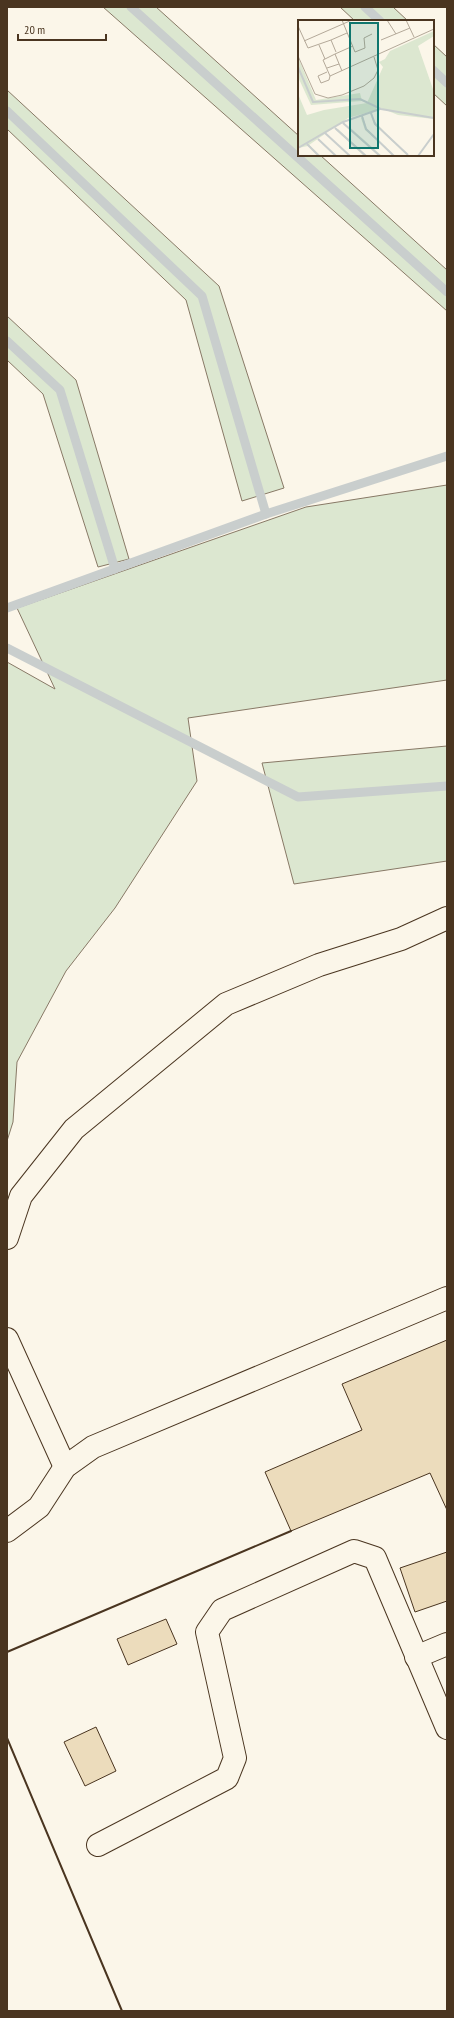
<svg xmlns="http://www.w3.org/2000/svg" width="454" height="2018" font-family="'PT Sans Narrow',sans-serif">
  <rect width="100%" height="100%" fill="#fbf6e9"/>
  <g fill="#dce7d0" stroke="#887966">
    <path d="M103,7H156L299,136V155H320L447,270V311Z"/>
    <path d="M340,7H393L408,21H355Z"/>
    <path d="M433,44L447,57V106L433,93Z"/>
    <path d="M7,90L219,286L284,488L242,501L186,300L7,129Z"/>
    <path d="M7,316L76,380L129,559L98,567L43,394L7,360Z"/>
    <path d="M447,485V680L188,718L197,781L115,908L66,971L17,1062L13,1122L7,1141V662L55,689L17,608L306,507Z"/>
    <path d="M447,746V861L294,884L262,763Z"/>
  </g>
  <g fill="none" stroke-linecap="round" stroke-linejoin="round">
    <g stroke="#c9cecd" stroke-width="9">
      <path d="M131,7L447,292"/>
      <path d="M365,7L380,21"/>
      <path d="M433,70L447,83"/>
      <path d="M7,111L202,296L266,514"/>
      <path d="M7,341L60,390L115,569"/>
      <path d="M7,608L266,514L447,456"/>
      <path d="M7,648L298,797L447,786"/>
    </g>
  </g>
  <g fill="#ecdcbc" stroke="#4a3520">
    <path d="M447,1340V1510L430,1473L291,1531L265,1472L362,1430L342,1384Z"/>
    <path d="M447,1552V1601L415,1612L400,1568Z"/>
    <path d="M166,1619L177,1644L128,1665L117,1639Z"/>
    <path d="M96,1727L116,1771L85,1786L64,1742Z"/>
  </g>
  <g fill="none" stroke-linecap="round" stroke-linejoin="round">
    <defs>
      <g id="minor">
        <path d="M7,1238L21,1196L74,1129L226,1004L319,965L401,939L447,918"/>
        <path d="M7,1339L65,1467"/>
        <path d="M7,1531L39,1507L65,1467L93,1447L447,1298"/>
        <path d="M416,1657L447,1644"/>
        <path d="M98,1845L227,1778L235,1758L207,1632L222,1610L354,1551L375,1558L447,1728"/>
      </g>
    </defs>
    <use href="#minor" stroke="#4a3520" stroke-width="24"/>
    <use href="#minor" stroke="#fbf6e9" stroke-width="22"/>
    <g stroke="#4a3520" stroke-width="2">
      <path d="M7,1652L291,1531"/>
      <path d="M7,1738L122,2011"/>
    </g>
  </g>
  <g transform="translate(298 20)">
    <rect width="136" height="136" fill="#fbf6e9"/>
    <path d="M136,11V16L120,26L136,72V99L100,95L78,86L79,90L50,98L11,125L23,136L10,126L0,128V74L9,95L26,90L69,83L85,47L81,42L87,39L92,31ZM0,37L18,80L62,73L64,81L13,85L0,57ZM72,93L78,103L110,136L76,104ZM65,97L69,109L97,136L67,110L63,98ZM47,103L84,136H81ZM40,109L69,136H66L38,110Z" fill="#dce7d0"/>
    <path fill="none" stroke="#c9cecd" stroke-width="2" d="M0,47L15,82L62,79L83,89L136,98M73,93L77,104L110,135M64,96L68,109L96,136M45,103L82,136M37,108L68,136M27,113L52,136M20,119L38,136M9,124L21,136M0,128L45,102L82,89M120,136L136,114"/>
    <path fill="none" stroke="#b4a999" stroke-width="1" d="M44,0L57,32L67,28L66,18L74,14M89,0L98,14M108,0L116,17M0,6L10,28L33,20M83,20L112,8M6,21L54,0M21,25L27,39M38,32L33,20L49,13M37,34L25,40L32,56L136,9M0,36L17,74L30,78L44,75L66,66L76,58L80,50L76,37M29,48L41,44M44,51L37,34L55,26M29,52L20,56L23,63L31,60L32,56"/>
    <path fill="#0f766e" fill-opacity="0.15" stroke="#0f766e" stroke-width="2" d="M52,3H80V128H52Z"/>
    <rect width="136" height="136" fill="none" stroke="#4a3520" stroke-width="2"/>
  </g>
  <rect width="454" height="2018" fill="none" stroke="#4a3520" stroke-width="16"/>
  <path d="M18 34v6h88v-6" fill="none" stroke="#4a3520" stroke-width="2"/>
  <text x="24" y="34" font-size="12" fill="#4a3520" stroke="#fbf6e9" stroke-width="3" paint-order="stroke">20 m</text>
</svg>
